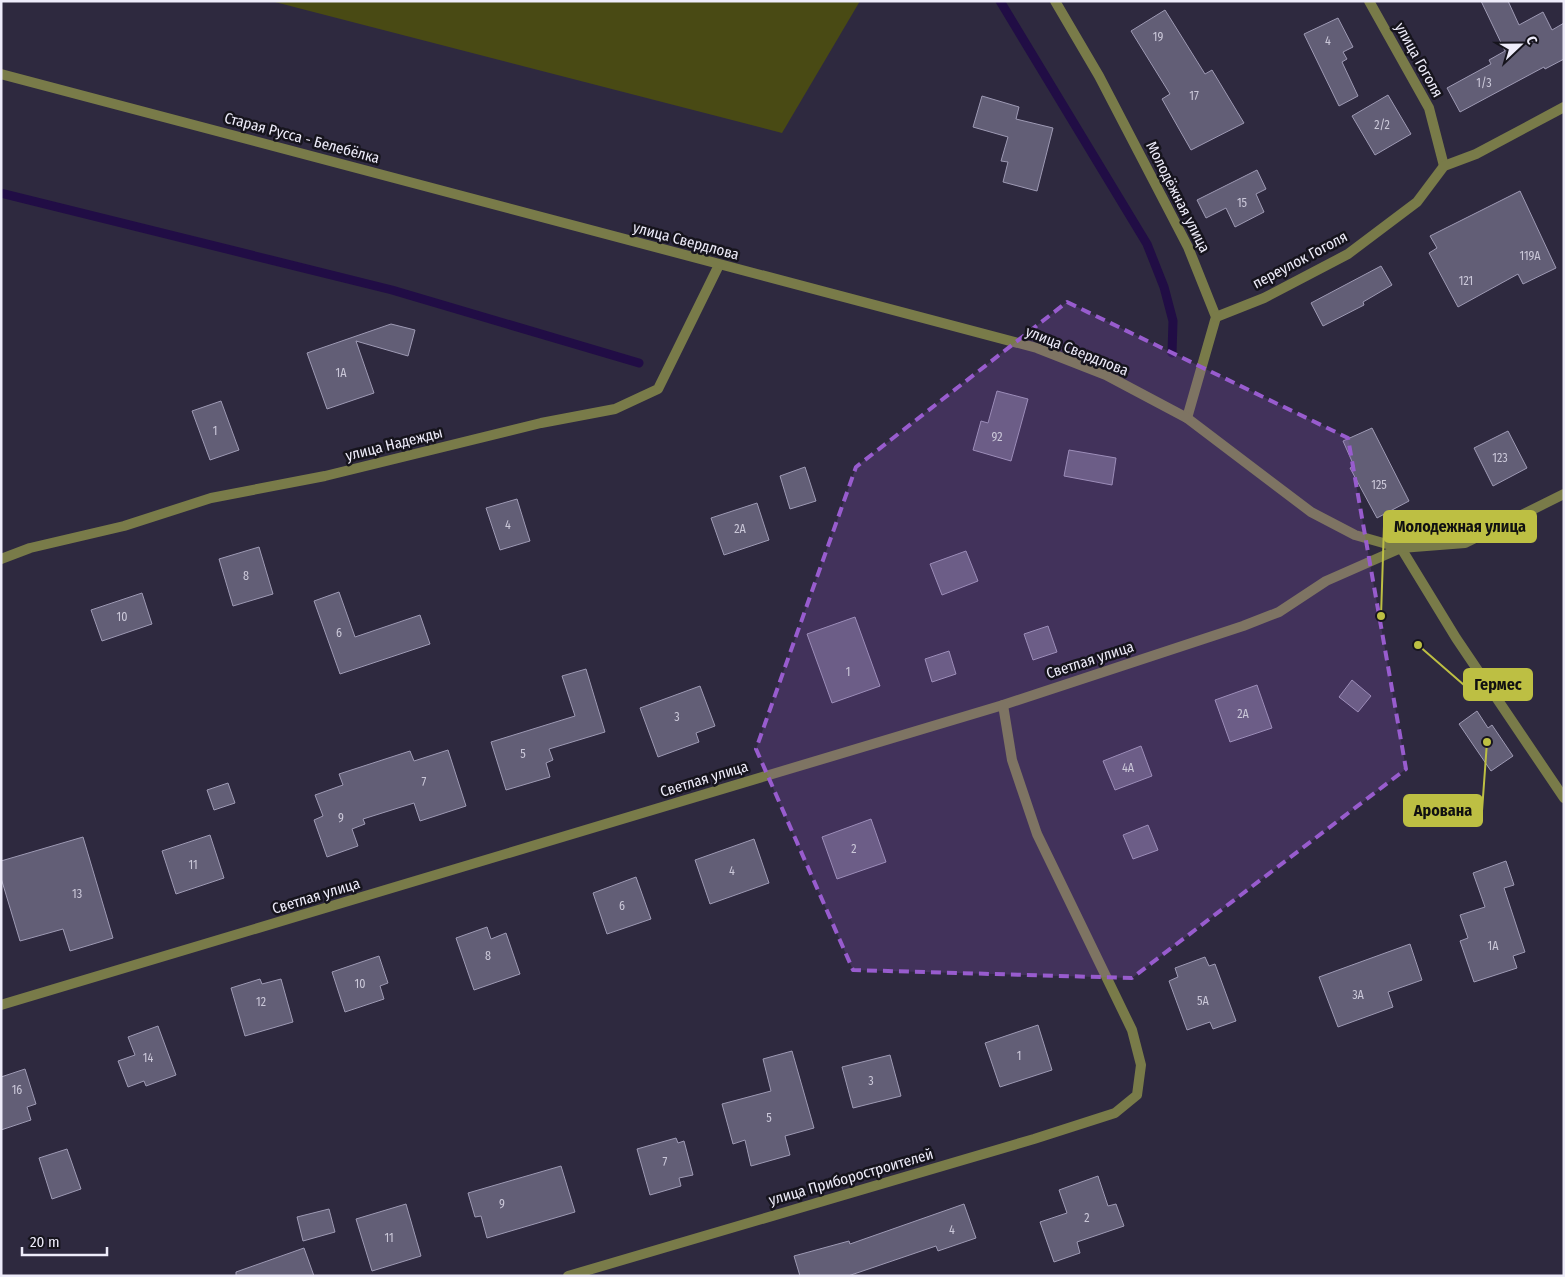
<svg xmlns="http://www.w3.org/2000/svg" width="1565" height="1277" font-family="'Fira Sans Condensed',sans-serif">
  <rect width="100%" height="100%" fill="#2e293f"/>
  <path fill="#494a14" d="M271,1H860L782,133Z"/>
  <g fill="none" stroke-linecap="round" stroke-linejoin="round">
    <g stroke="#210d45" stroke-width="9">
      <path d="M1000,1L1147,244L1164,287L1173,321L1172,353"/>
      <path d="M1,193L392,290L639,363"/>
    </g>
  </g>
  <g fill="#625e76" stroke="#9e9ab4">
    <path d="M1481,1H1508L1519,25L1543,12L1552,30L1564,23V59L1545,69L1544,67L1460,112L1447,88L1491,64L1489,60L1505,51Z"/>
    <path d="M1165,10L1205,74L1212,70L1244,123L1191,150L1162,99L1170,94L1131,31Z"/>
    <path d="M1338,18L1353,47L1343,52L1347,59L1342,62L1358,96L1339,106L1304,34Z"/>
    <path d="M1388,95L1411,134L1375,155L1352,116Z"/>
    <path d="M982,96L1019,107L1016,119L1053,128L1037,191L1003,182L1008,162L1001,161L1008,137L973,127Z"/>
    <path d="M1257,170L1266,189L1256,194L1264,212L1235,227L1226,208L1206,218L1197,200Z"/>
    <path d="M1520,191L1556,268L1523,284L1518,274L1458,307L1429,253L1437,248L1430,236Z"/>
    <path d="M1381,266L1392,285L1363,302L1364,305L1323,326L1311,303Z"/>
    <path d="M391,324L415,330L408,356L356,341L374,393L327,409L307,353Z"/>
    <path d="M997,391L1028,399L1011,461L973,450L981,421L988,423Z"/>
    <path d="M221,401L239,450L210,460L192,411Z"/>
    <path d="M1372,428L1409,501L1377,518L1350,468L1354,466L1343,441Z"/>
    <path d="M1508,431L1527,468L1493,486L1474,448Z"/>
    <path d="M1069,450L1116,458L1112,485L1064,476Z"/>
    <path d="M805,467L816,501L790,509L780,476Z"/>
    <path d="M517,499L530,541L500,550L486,508Z"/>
    <path d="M757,503L769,540L724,555L711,518Z"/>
    <path d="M259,547L273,594L233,606L219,559Z"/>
    <path d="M966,551L978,581L942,595L930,564Z"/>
    <path d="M339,592L355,637L420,615L430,644L340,674L314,601Z"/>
    <path d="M142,593L152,624L102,641L91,610Z"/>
    <path d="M855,617L880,686L832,703L807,634Z"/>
    <path d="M1048,626L1057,652L1033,660L1024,634Z"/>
    <path d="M949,651L956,674L932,682L925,659Z"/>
    <path d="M586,669L605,732L549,749L553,760L546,763L550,777L506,790L491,742L575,716L562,676Z"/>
    <path d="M1352,680L1371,696L1358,712L1339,697Z"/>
    <path d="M1257,685L1272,728L1230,742L1215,700Z"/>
    <path d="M700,686L715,726L696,733L699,742L658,757L640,708Z"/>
    <path d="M1477,711L1488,728L1492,725L1513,756L1491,771L1459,724Z"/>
    <path d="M1141,746L1152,776L1115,790L1103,761Z"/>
    <path d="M448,750L466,806L420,821L414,803L363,819L365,824L352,829L358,846L327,857L314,820L323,816L315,795L343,785L339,774L410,751L414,761Z"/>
    <path d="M228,783L235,803L214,810L207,790Z"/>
    <path d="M871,819L886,862L837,879L822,837Z"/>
    <path d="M1148,825L1158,850L1133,859L1123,835Z"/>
    <path d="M210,835L224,878L176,894L162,851Z"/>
    <path d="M83,837L113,938L70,951L63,929L20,941L1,878V861Z"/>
    <path d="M754,839L769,883L710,904L695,860Z"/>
    <path d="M1506,861L1514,885L1504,888L1525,952L1513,956L1517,968L1474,982L1460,941L1468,938L1460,915L1485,907L1473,873Z"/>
    <path d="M636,877L651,919L607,934L593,893Z"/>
    <path d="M487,927L491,939L506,933L520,974L474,990L456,938Z"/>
    <path d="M1410,944L1422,980L1388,992L1393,1007L1338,1027L1319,977Z"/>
    <path d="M379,956L388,983L380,986L384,999L345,1012L332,972Z"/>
    <path d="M1205,957L1209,966L1215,964L1236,1021L1213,1029L1210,1022L1187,1030L1169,981L1178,977L1175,968Z"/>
    <path d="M260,979L262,984L281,979L293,1022L245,1036L231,988Z"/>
    <path d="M1038,1025L1052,1070L1000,1087L985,1043Z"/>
    <path d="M158,1026L176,1075L146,1086L144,1081L128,1087L118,1061L135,1055L128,1037Z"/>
    <path d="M792,1051L814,1128L785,1136L790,1155L751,1166L745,1140L733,1144L722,1104L771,1091L763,1059Z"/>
    <path d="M890,1055L901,1096L853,1108L842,1067Z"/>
    <path d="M25,1069L36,1104L27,1107L31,1120L1,1130V1077Z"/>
    <path d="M676,1138L678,1143L684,1141L693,1175L679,1178L681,1186L650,1195L637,1149Z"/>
    <path d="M67,1149L81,1189L52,1199L39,1158Z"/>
    <path d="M561,1166L575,1212L487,1238L481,1216L475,1217L468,1193Z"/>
    <path d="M1098,1176L1108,1206L1116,1204L1124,1226L1077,1242L1080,1253L1054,1262L1040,1222L1067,1213L1059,1190Z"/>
    <path d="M406,1204L421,1256L372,1271L356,1219Z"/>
    <path d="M964,1204L976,1238L938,1251L936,1246L848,1276H800L794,1256L849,1241L850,1244Z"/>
    <path d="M329,1209L335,1232L303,1241L297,1217Z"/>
    <path d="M304,1248L314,1276H236V1272Z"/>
  </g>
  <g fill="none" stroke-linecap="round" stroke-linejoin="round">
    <g stroke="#797b49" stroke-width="10">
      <path d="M1055,1L1099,76L1188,247L1216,317L1187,418"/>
      <path d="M1369,1L1429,108L1444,166"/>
      <path d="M1216,317L1264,298L1348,254L1417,202L1444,166L1476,154L1564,107"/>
      <path d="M1,559L30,548L124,526L211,498L325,476L541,423L615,409L658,389L719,265"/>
      <path d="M1,1005L1003,705L1243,626L1279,612L1326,581L1401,548L1456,638L1564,798"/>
      <path d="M568,1276L1034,1139L1115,1113L1137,1095L1141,1065L1132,1030L1037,834L1012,760L1003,705"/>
    </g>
    <path stroke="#797b49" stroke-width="10" d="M1,74L1037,348L1106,375L1187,418L1311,512L1355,535L1401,548L1465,543L1564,494"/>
  </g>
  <path fill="#985cce" fill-opacity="0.2" stroke="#985cce" stroke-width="4" stroke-dasharray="10 6" stroke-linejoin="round" d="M1067,302L1348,438L1406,769L1132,978L853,970L756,749L856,467Z"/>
  <g text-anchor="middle" stroke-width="5" stroke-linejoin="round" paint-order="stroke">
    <g font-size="12" fill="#cbc8d9">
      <text x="1158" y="41">19</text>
      <text x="1328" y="45">4</text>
      <text x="1484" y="87">1/3</text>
      <text x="1194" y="100">17</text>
      <text x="1382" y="129">2/2</text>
      <text x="1242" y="207">15</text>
      <text x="1530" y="260">119А</text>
      <text x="1466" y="285">121</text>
      <text x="341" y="377">1А</text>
      <text x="215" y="435">1</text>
      <text x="997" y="441">92</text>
      <text x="1500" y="462">123</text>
      <text x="1379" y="489">125</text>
      <text x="508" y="529">4</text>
      <text x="740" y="533">2А</text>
      <text x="246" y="580">8</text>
      <text x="122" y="621">10</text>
      <text x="339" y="637">6</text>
      <text x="848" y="676">1</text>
      <text x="1243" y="718">2А</text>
      <text x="677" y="721">3</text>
      <text x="523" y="758">5</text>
      <text x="1128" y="772">4А</text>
      <text x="424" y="786">7</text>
      <text x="341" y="822">9</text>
      <text x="854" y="853">2</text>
      <text x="193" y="869">11</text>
      <text x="732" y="875">4</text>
      <text x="77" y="898">13</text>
      <text x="622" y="910">6</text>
      <text x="1493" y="950">1А</text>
      <text x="488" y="960">8</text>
      <text x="360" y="988">10</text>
      <text x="1358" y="999">3А</text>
      <text x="1203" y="1005">5А</text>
      <text x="261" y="1006">12</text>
      <text x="1019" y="1060">1</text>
      <text x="148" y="1062">14</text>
      <text x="871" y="1085">3</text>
      <text x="17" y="1094">16</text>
      <text x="769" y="1122">5</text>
      <text x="665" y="1166">7</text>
      <text x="502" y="1208">9</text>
      <text x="1087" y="1222">2</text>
      <text x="952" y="1234">4</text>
      <text x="389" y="1242">11</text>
    </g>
    <g font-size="15" fill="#eeecfa" stroke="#16141d">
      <text transform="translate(1419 60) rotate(61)" y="5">улица Гоголя</text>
      <text transform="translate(302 138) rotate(15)" y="5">Старая Русса - Белебёлка</text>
      <text transform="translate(1178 197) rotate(63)" y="5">Молодёжная улица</text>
      <text transform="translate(686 241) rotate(15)" y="5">улица Свердлова</text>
      <text transform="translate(1300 260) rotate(-28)" y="5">переулок Гоголя</text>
      <text transform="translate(1077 351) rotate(22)" y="5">улица Свердлова</text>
      <text transform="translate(394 444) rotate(-14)" y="5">улица Надежды</text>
      <text transform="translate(1090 660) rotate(-18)" y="5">Светлая улица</text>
      <text transform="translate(704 779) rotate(-17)" y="5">Светлая улица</text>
      <text transform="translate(316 896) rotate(-17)" y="5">Светлая улица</text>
      <text transform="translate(851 1177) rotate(-16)" y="5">улица Приборостроителей</text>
    </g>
  </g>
  <path fill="none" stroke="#bdbf43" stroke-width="2" d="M1381 616L1384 526M1418 645L1464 685M1487 742L1482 811"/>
  <g fill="#bdbf43" stroke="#16141d" stroke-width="2">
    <circle cx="1381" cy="616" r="5"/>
    <circle cx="1418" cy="645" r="5"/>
    <circle cx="1487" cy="742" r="5"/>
  </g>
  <g fill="#bdbf43" stroke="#bdbf43" stroke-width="2">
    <rect x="1384" y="511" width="152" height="31" rx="5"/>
    <rect x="1464" y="669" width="68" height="31" rx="5"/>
    <rect x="1404" y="795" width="78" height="31" rx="5"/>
  </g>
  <g font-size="16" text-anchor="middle" font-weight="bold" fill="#111">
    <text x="1460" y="532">Молодежная улица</text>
    <text x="1498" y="690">Гермес</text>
    <text x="1443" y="816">Арована</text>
  </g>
  <rect width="1565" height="1277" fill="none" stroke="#eeecfa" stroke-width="5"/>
  <g transform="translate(1520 45) rotate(68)" stroke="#16141d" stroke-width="4" paint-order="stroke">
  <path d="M0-4L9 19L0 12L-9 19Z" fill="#eeecfa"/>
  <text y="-8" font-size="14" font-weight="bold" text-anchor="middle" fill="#eeecfa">С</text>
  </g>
  <path d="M22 1247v8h85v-8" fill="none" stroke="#eeecfa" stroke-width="2.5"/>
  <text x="30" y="1247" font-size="15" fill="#eeecfa" stroke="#16141d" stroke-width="4" paint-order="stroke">20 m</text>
</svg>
